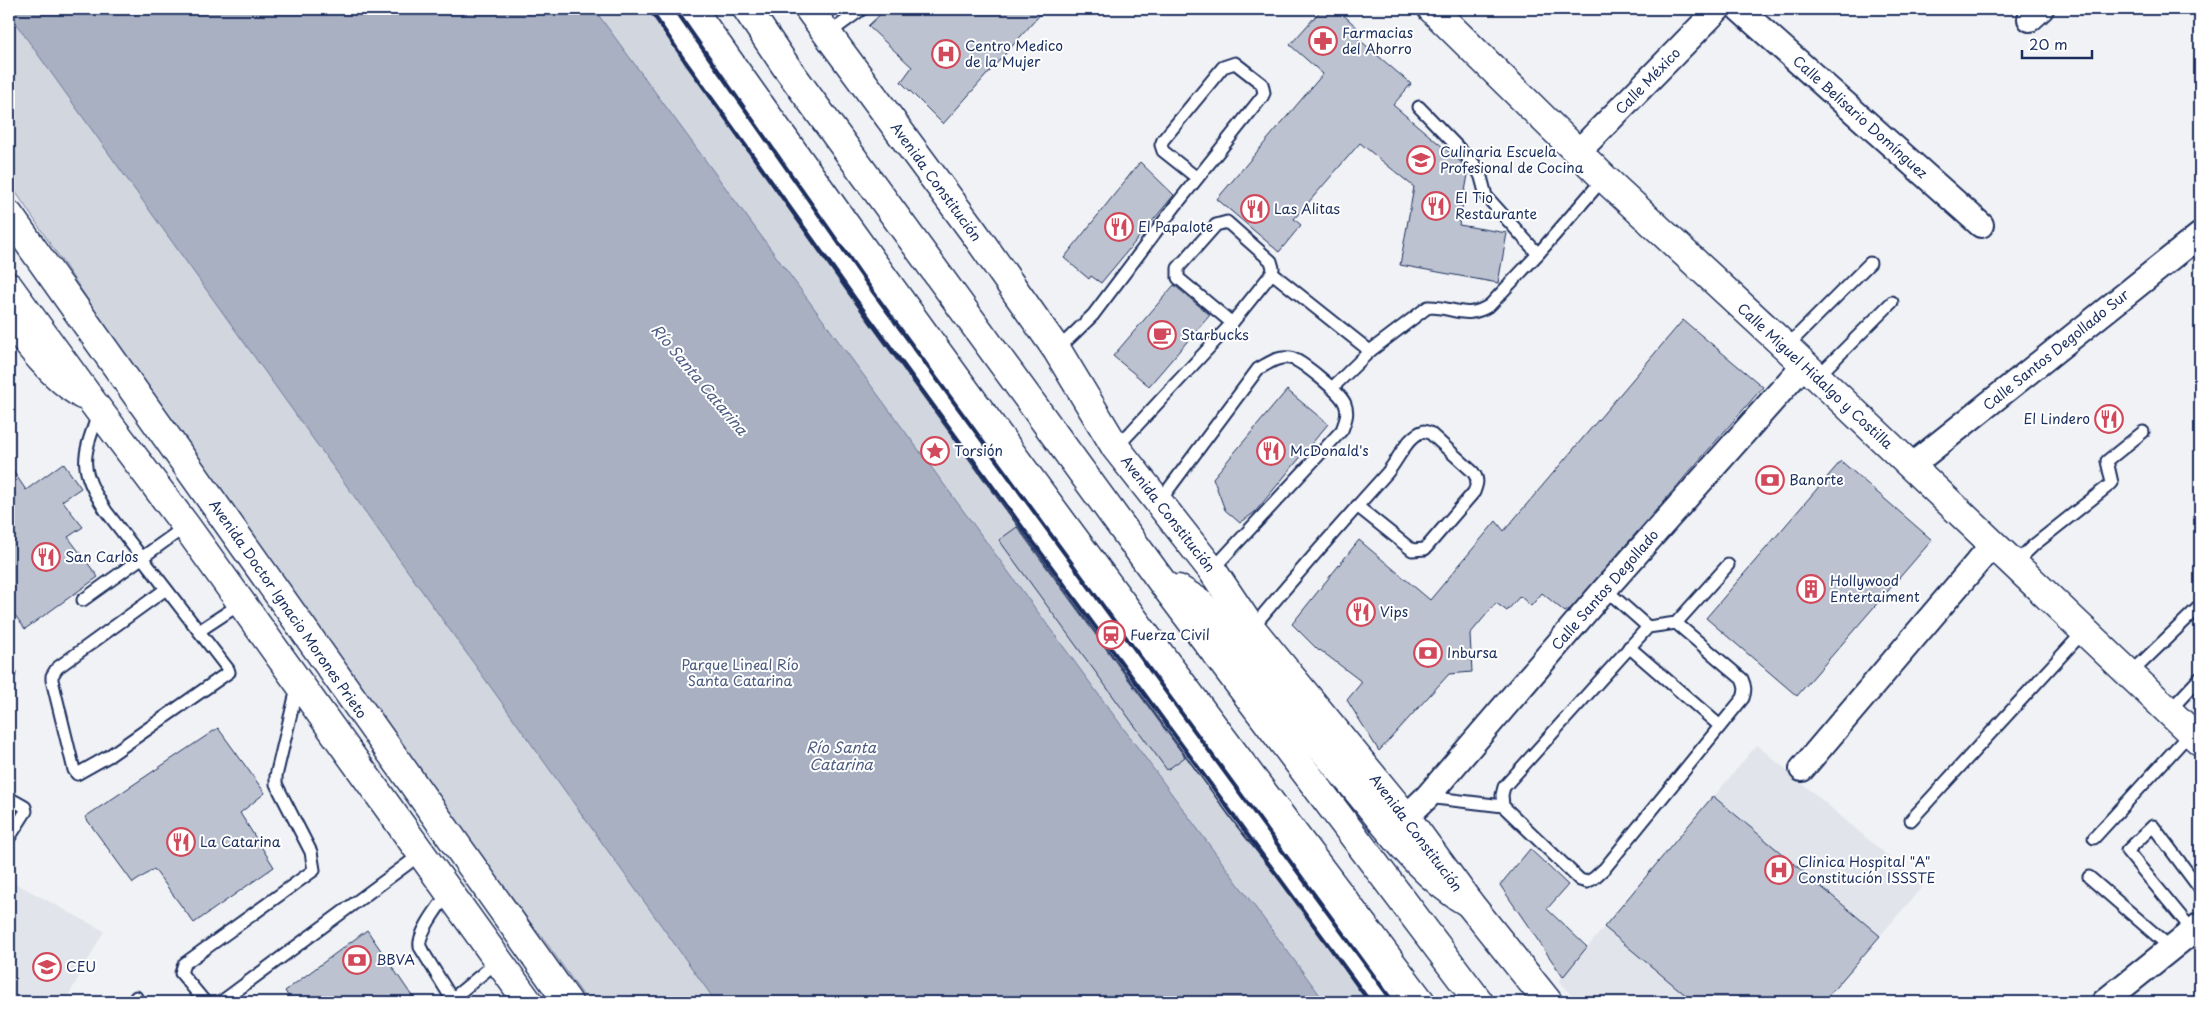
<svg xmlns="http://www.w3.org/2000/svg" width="2209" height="1011" font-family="'Playpen Sans',sans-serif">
  <rect width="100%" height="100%" fill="#f1f2f5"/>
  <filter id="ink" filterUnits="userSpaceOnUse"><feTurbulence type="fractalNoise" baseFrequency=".02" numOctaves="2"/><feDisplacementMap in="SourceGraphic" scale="10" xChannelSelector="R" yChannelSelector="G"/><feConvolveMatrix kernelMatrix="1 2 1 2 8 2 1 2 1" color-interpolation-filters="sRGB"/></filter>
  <g filter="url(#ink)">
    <g fill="#e1e4ea">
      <path d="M1757,745L1923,886L1823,1002H1577L1559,981Z"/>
      <path d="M9,880L104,931L65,1002H9Z"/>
    </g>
    <path fill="#d2d6df" stroke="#76829e" d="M9,9H662L1390,1002H588L543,938L484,865L145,385L9,182Z"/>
    <path fill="#a8b0c2" stroke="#707c9a" d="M9,9H594L1325,1002H716L9,14Z"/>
    <g fill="#bcc2d0" stroke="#1b2f5e">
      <path d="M886,9H1045L943,124L901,82L912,67L868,26Z"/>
      <path d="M1322,9H1337L1361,31L1356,37L1411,84L1393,105L1469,169L1459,225L1507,233L1498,283L1400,265L1414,187L1360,143L1294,219L1301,225L1279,252L1217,199L1323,74L1290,45Z"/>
      <path d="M1140,162L1174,195L1101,283L1091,276L1089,279L1064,258Z"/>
      <path d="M1174,285L1210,315L1149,386L1113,356Z"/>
      <path d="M1683,320L1763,387L1571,608L1565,612L1542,593L1531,606L1520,596L1507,611L1496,603L1470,634L1472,672L1449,674L1379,751L1347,700L1362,682L1320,650L1319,651L1292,624L1359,540L1430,600L1496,521L1504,531Z"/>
      <path d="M1287,390L1328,424L1255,512L1240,523L1225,510L1213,478Z"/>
      <path d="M1841,461L1932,540L1797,696L1706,618Z"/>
      <path d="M63,463L81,488L62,501L83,527L68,537L98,577L25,629L9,607V465L26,490Z"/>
      <path d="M1017,527L1185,757L1167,770L999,540Z"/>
      <path d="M218,728L265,793L240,813L274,867L194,923L154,869L133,883L85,817Z"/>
      <path d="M1713,796L1880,936L1823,1002H1694L1604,927Z"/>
      <path d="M1530,849L1568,885L1547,909L1587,947L1563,977L1500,885Z"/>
      <path d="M367,930L416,1002H292L285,991Z"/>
    </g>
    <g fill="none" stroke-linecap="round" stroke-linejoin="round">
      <defs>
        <g id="lane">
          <path d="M828,34L862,9"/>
          <path d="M1419,107L1475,165L1481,177L1486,196L1538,254"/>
          <path d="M1272,273L1370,351L1428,307C1452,306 1466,321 1490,305L1538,254L1604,178"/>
          <path d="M1786,347L1870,263"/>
          <path d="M1057,350L1093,315L1176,205L1262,97L1264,93L1262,84L1235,63L1223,67L1163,140L1161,145L1163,151L1197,178"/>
          <path d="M1817,377L1892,302"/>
          <path d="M1332,388L1370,351"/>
          <path d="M99,412C82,459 78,467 106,511L228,669L229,672L109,756L77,774L74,770L52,680V676L57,668L166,589"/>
          <path d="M1116,448L1232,323L1272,273L1273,268L1271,261L1227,222L1216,225L1178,268V278L1232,323"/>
          <path d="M1159,502L1258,369C1268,364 1277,356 1290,358C1301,360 1341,393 1345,404C1349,414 1345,421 1342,430L1212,570"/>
          <path d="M2014,564L2034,545L2112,483L2107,461L2143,432"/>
          <path d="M1605,589L1648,627"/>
          <path d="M83,600L186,526"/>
          <path d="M1676,623L1742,679C1745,686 1746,690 1743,698L1605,868L1594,878L1587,882L1580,880L1503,806L1502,795L1504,787L1648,627L1676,623L1728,565"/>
          <path d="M1252,628C1296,575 1341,524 1387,473C1399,459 1407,436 1424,431L1430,433L1473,472C1479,480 1477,484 1474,492L1425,549L1412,550L1357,506"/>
          <path d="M199,631L240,604"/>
          <path d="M1629,647L1720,726"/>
          <path d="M9,673V672"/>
          <path d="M2130,674L2200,606"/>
          <path d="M2169,711L2200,678"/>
          <path d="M1427,797L1503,806"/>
          <path d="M9,798L25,807L26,811L9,838"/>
          <path d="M1911,820L2084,631"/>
          <path d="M2094,838L2191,732"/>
          <path d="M2089,877L2171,948"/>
          <path d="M449,892C440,905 417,933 420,947L452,999L498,961"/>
          <path d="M2193,931L2127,851L2153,826L2200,889"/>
          <path d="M133,1002L136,997"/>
          <path d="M205,1002L181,973L184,964L314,870L311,852L276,784V776L298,684"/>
          <path d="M221,1002L421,854"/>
        </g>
        <g id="street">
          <path d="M1739,9L1981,225"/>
          <path d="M2030,19L2041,9"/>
          <path d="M1578,152L1718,9"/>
          <path d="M1911,466L2200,235"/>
          <path d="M1802,769L1993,544"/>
          <path d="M1406,817L1427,797L1605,589L1804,365"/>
          <path d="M2104,1002L2200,925"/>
        </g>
        <g id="secondary">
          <path d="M809,9L973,231L1057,350L1116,448L1212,570L1251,628L1406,817L1469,903L1548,1002"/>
          <path d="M1432,9L1604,178L1786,347L2200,741"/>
          <path d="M9,319C30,347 52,376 82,395"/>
        </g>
        <path id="primary" d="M692,9C928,345 1173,675 1421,1002"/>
        <g id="highway">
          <path d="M666,9L862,287L1250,819L1308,892L1386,1002"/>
          <path d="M747,9L785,65L1162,582L1479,1002"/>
          <path d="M9,215L568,1002"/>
          <path d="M9,287L91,400L186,526L528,1002"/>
          <path d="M1178,589L1199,602L1211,615C1258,671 1305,728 1352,784C1387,826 1421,876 1469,903"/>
        </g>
      </defs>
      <use href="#lane" stroke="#1b2f5e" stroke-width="15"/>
      <use href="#street" stroke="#1b2f5e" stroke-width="28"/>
      <use href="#secondary" stroke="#1b2f5e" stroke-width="31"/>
      <use href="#primary" stroke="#1b2f5e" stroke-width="31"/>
      <use href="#highway" stroke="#1b2f5e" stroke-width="31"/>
      <use href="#lane" stroke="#fff" stroke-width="11"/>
      <use href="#street" stroke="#fff" stroke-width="24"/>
      <use href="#secondary" stroke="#fff" stroke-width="28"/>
      <use href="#primary" stroke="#fff" stroke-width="28"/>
      <use href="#highway" stroke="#fff" stroke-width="28"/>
      <g stroke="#1b2f5e" stroke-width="4">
        <path d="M650,9L685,61L856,300L1370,1002"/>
        <path d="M675,9L871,289L1393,1002"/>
      </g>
    </g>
  </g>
  <defs>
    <symbol id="pharmacy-ring" viewBox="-11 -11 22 22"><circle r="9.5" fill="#fff" stroke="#d1495b" stroke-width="1.5"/><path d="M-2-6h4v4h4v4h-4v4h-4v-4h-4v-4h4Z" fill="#d1495b"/></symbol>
    <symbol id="hospital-ring" viewBox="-11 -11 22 22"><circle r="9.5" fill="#fff" stroke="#d1495b" stroke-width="1.5"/><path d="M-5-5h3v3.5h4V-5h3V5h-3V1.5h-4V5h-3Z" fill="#d1495b"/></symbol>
    <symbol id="school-ring" viewBox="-11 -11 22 22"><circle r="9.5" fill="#fff" stroke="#d1495b" stroke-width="1.5"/><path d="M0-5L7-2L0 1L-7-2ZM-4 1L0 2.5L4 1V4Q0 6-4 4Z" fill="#d1495b"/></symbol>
    <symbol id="restaurant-ring" viewBox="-11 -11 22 22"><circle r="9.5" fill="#fff" stroke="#d1495b" stroke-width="1.5"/><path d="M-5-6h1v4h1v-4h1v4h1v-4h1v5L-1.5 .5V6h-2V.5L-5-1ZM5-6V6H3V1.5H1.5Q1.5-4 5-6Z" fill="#d1495b"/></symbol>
    <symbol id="cafe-ring" viewBox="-11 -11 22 22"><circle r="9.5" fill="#fff" stroke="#d1495b" stroke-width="1.5"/><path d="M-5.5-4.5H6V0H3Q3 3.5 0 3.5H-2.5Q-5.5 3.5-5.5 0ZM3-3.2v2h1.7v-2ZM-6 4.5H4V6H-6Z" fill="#d1495b"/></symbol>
    <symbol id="sight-ring" viewBox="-11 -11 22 22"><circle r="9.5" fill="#fff" stroke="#d1495b" stroke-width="1.5"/><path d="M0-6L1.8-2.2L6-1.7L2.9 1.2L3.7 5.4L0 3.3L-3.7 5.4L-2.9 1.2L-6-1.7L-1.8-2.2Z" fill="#d1495b"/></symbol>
    <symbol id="bank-ring" viewBox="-11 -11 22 22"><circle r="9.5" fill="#fff" stroke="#d1495b" stroke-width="1.5"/><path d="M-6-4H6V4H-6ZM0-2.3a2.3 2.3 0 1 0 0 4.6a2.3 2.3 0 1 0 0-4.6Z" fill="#d1495b"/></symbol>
    <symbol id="building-ring" viewBox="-11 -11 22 22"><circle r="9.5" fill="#fff" stroke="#d1495b" stroke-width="1.5"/><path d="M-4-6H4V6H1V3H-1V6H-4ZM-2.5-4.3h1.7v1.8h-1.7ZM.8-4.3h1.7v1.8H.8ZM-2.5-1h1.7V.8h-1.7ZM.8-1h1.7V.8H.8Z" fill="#d1495b"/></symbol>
    <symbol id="station-ring" viewBox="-11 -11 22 22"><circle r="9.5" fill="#fff" stroke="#d1495b" stroke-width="1.5"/><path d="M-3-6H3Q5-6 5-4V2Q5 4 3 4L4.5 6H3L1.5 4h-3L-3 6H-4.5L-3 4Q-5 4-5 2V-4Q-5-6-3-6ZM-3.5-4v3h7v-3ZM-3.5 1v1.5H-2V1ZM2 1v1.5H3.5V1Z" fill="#d1495b"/></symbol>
    <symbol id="university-ring" viewBox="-11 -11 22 22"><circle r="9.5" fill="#fff" stroke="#d1495b" stroke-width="1.5"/><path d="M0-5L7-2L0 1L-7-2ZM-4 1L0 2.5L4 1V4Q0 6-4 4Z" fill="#d1495b"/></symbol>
  </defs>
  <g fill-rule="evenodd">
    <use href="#pharmacy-ring" x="1307" y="25" width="32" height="32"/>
    <use href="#hospital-ring" x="930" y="38" width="32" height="32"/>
    <use href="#school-ring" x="1405" y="144" width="32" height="32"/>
    <use href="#restaurant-ring" x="1420" y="190" width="32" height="32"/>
    <use href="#restaurant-ring" x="1239" y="193" width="32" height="32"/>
    <use href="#restaurant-ring" x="1103" y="211" width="32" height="32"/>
    <use href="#cafe-ring" x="1146" y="319" width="32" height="32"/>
    <use href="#restaurant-ring" x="2093" y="403" width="32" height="32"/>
    <use href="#sight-ring" x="919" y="435" width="32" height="32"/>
    <use href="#restaurant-ring" x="1255" y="435" width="32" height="32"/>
    <use href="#bank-ring" x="1754" y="464" width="32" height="32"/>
    <use href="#restaurant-ring" x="30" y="541" width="32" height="32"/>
    <use href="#building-ring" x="1795" y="573" width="32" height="32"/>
    <use href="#restaurant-ring" x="1345" y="596" width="32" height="32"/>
    <use href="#station-ring" x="1095" y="619" width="32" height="32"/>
    <use href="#bank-ring" x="1412" y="637" width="32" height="32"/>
    <use href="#restaurant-ring" x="165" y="826" width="32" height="32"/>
    <use href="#hospital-ring" x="1763" y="854" width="32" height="32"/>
    <use href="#bank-ring" x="341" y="944" width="32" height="32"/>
    <use href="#university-ring" x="31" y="951" width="32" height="32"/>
  </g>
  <g text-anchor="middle" stroke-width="4" stroke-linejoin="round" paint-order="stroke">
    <g font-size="14" fill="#1b2f5e" stroke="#fff" text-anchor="start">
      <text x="1342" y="38">Farmacias<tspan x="1342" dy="16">del Ahorro</tspan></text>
      <text x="965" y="51">Centro Medico<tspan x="965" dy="16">de la Mujer</tspan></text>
      <text x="1440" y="157">Culinaria Escuela<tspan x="1440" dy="16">Profesional de Cocina</tspan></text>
      <text x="1455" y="203">El Tio<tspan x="1455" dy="16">Restaurante</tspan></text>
      <text x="1274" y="214">Las Alitas</text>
      <text x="1138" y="232">El Papalote</text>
      <text x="1181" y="340">Starbucks</text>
      <text x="2090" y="424" text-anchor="end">El Lindero</text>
      <text x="954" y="456">Torsión</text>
      <text x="1290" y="456">McDonald's</text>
      <text x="1789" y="485">Banorte</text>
      <text x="65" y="562">San Carlos</text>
      <text x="1830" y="586">Hollywood<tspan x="1830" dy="16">Entertaiment</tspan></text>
      <text x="1380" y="617">Vips</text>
      <text x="1130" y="640">Fuerza Civil</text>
      <text x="1447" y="658">Inbursa</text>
      <text x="200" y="847">La Catarina</text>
      <text x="1798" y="867">Clinica Hospital "A"<tspan x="1798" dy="16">Constitución ISSSTE</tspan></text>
      <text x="376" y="965">BBVA</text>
      <text x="66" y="972">CEU</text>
    </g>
    <g font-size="14" fill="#1b2f5e" stroke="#fff">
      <text transform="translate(1648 81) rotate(-46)" y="5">Calle México</text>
      <text transform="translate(1860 117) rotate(42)" y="5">Calle Belisario Domínguez</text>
      <text transform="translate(936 182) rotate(54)" y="5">Avenida Constitución</text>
      <text transform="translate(2056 350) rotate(-39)" y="5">Calle Santos Degollado Sur</text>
      <text transform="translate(1815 376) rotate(43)" y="5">Calle Miguel Hidalgo y Costilla</text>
      <text transform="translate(1168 514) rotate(52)" y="5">Avenida Constitución</text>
      <text transform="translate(1605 590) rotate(-49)" y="5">Calle Santos Degollado</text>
      <text transform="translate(288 609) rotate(55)" y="5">Avenida Doctor Ignacio Morones Prieto</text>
      <text transform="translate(1416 833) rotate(53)" y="5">Avenida Constitución</text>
    </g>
    <g font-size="14" fill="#49597e" stroke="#fff">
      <text x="740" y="670">Parque Lineal Río<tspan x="740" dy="16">Santa Catarina</tspan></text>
    </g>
    <g font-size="15" font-style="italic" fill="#4c5c81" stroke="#fff">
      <text transform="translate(699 380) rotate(50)" y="5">Río Santa Catarina</text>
      <text x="841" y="753">Río Santa<tspan x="841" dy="17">Catarina</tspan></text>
    </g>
  </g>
  <rect width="2209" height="1011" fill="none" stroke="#fff" stroke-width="30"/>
  <rect x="15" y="15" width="2179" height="981" fill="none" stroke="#1b2f5e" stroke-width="2" filter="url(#ink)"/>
  <path d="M2022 50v8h70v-8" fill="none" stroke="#1b2f5e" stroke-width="2.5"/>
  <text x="2029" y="50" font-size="15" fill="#1b2f5e" stroke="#ffffff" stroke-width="4" paint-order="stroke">20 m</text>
</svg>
